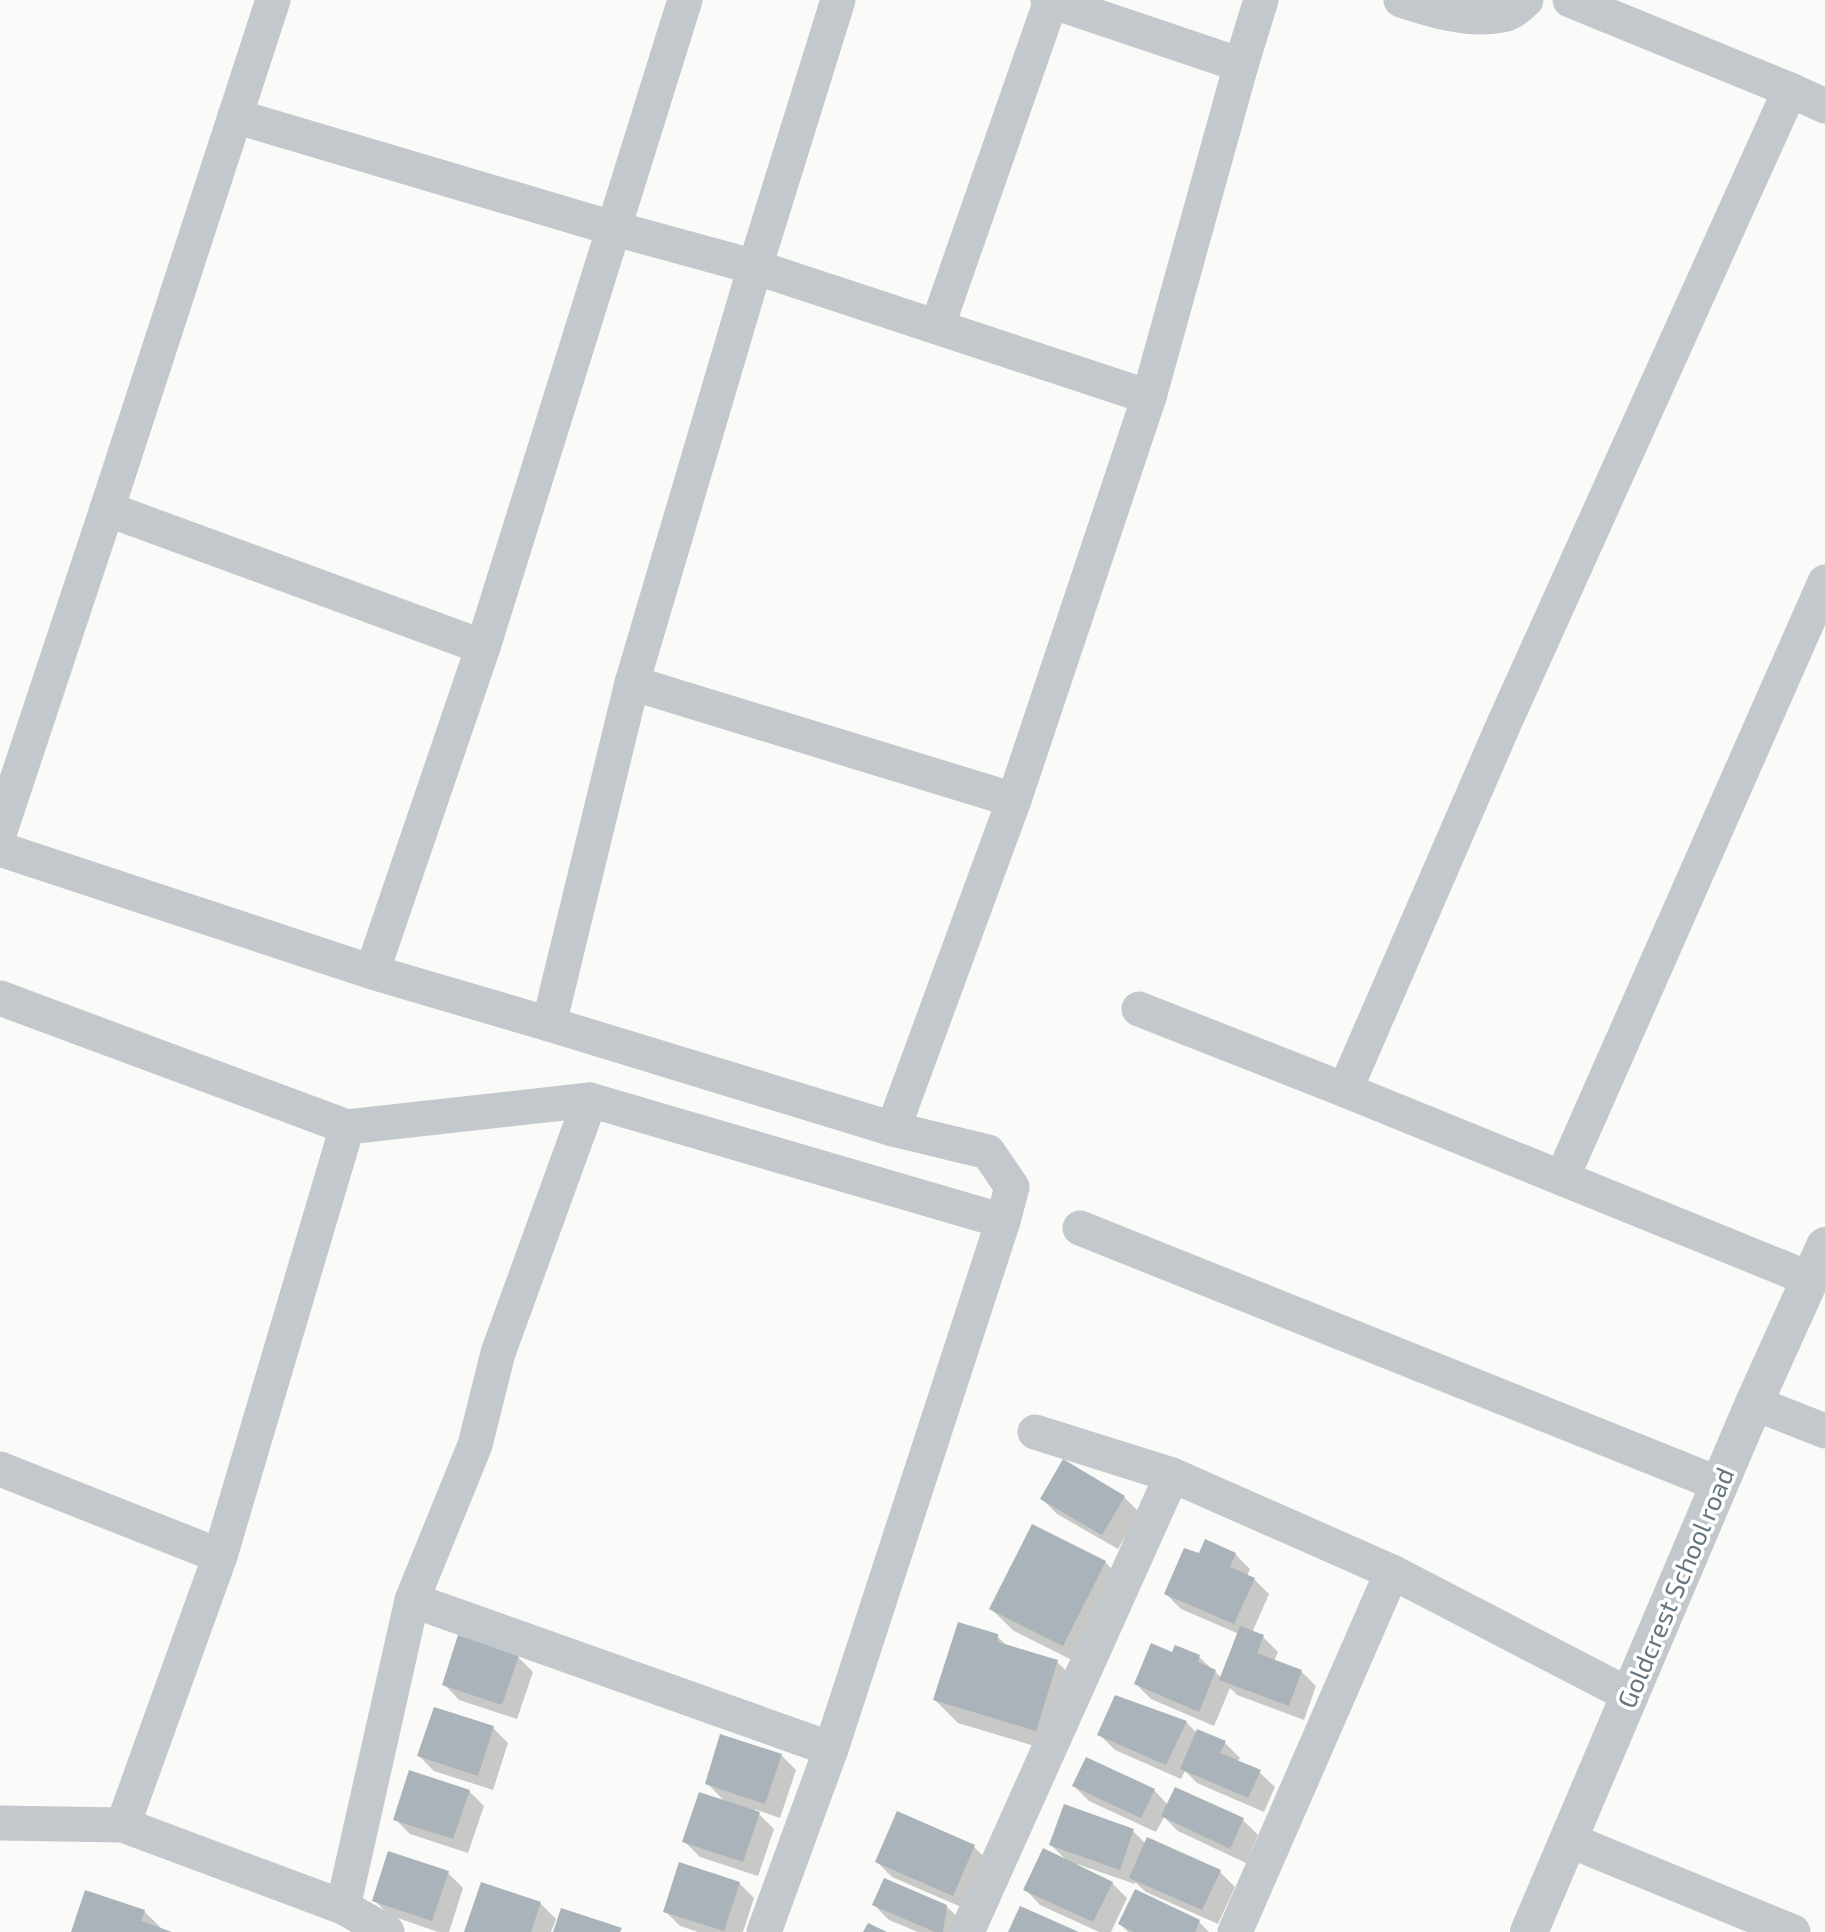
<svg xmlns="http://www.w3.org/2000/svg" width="1825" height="1932" font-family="'Exo 2',sans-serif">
  <rect width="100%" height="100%" fill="#fafaf8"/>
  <g fill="#0003">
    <path d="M1124,1497L1139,1512L1118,1549L1057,1514L1042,1499Z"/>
    <path d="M1235,1554L1250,1569L1247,1576L1254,1579L1269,1594L1252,1633L1263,1637L1278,1652L1274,1661L1301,1671L1316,1686L1304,1720L1237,1695L1230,1688L1214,1726L1151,1699L1136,1684L1173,1655L1199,1657L1222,1678L1239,1634L1181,1609L1166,1594L1200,1556Z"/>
    <path d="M1105,1562L1128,1585L1086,1667L1014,1631L991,1609Z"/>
    <path d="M997,1636L1008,1647L1057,1662L1080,1684L1058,1753L958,1723L935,1700Z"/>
    <path d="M518,1657L533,1672L517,1719L459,1700L444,1684Z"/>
    <path d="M1186,1722L1197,1733L1225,1743L1240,1758L1237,1762L1259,1772L1275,1787L1264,1812L1197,1783L1185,1771L1181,1779L1115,1750L1100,1735Z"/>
    <path d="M493,1728L508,1743L493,1790L434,1771L419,1756Z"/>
    <path d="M781,1755L796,1770L780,1818L754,1809L774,1829L758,1876L700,1857L684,1841L726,1803L707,1783Z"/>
    <path d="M1074,1786L1154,1790L1168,1805L1243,1820L1258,1835L1246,1863L1178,1831L1164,1817L1156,1832L1089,1801Z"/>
    <path d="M469,1791L484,1806L468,1853L410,1834L395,1819Z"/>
    <path d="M1133,1831L1146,1844L1220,1872L1235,1887L1218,1924L1146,1892L1135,1882V1884L1077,1864L1076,1866L1112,1883L1127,1898L1111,1932H1099L1040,1905L1025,1889L1068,1862L1051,1845Z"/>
    <path d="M974,1847L989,1862L968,1910L892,1877L877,1862Z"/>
    <path d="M448,1873L463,1888L449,1932H438L389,1915L374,1900Z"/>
    <path d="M739,1883L754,1898L743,1932H698L680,1926L665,1911Z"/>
    <path d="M482,1884L541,1904L556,1919L551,1932H467Z"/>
    <path d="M1136,1892L1199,1922L1209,1932H1128L1120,1924Z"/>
    <path d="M874,1905L946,1906L962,1921L960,1932H918L889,1920Z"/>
    <path d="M144,1911L163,1930L168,1932H73Z"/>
  </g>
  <g fill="#aab3b9">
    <path d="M1063,1459L1125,1496L1102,1535L1040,1499Z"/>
    <path d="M1032,1524L1106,1561L1063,1646L989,1609Z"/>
    <path d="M1205,1539L1236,1553L1230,1567L1255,1578L1234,1624L1164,1594L1184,1548L1199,1553Z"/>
    <path d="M958,1622L998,1634V1642L1058,1660L1036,1731L933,1700Z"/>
    <path d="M1240,1626L1264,1635L1257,1653L1302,1670L1289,1706L1219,1680Z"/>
    <path d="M458,1635L519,1655L502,1705L442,1685Z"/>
    <path d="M1151,1643L1172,1652L1175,1645L1200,1655L1198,1662L1216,1670L1199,1712L1134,1684Z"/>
    <path d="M1115,1695L1187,1721L1166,1765L1097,1735Z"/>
    <path d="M434,1707L494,1726L478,1776L417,1756Z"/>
    <path d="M1197,1729L1226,1741L1220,1753L1261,1770L1248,1798L1180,1769Z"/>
    <path d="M720,1734L782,1754L765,1804L705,1784Z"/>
    <path d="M1086,1757L1155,1789L1141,1818L1072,1786Z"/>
    <path d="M409,1770L470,1790L453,1839L393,1820Z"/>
    <path d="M1175,1787L1244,1818L1230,1849L1161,1816Z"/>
    <path d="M699,1792L760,1812L743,1862L682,1842Z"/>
    <path d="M1064,1804L1134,1829L1120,1870L1049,1845Z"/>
    <path d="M897,1811L975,1845L953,1896L875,1862Z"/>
    <path d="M1147,1837L1221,1870L1202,1910L1129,1878Z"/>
    <path d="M1043,1848L1113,1882L1093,1922L1023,1890Z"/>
    <path d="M388,1851L449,1871L432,1921L372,1901Z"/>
    <path d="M679,1862L740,1882L724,1931L663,1912Z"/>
    <path d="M884,1878L947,1905L943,1932H935L872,1905Z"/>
    <path d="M481,1882L541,1902L531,1932H464Z"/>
    <path d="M1135,1889L1200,1920L1195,1932H1134L1118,1924Z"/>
    <path d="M85,1890L145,1910L141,1921L172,1932H71Z"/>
    <path d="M1020,1906L1079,1932H1008Z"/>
    <path d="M561,1908L622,1928L620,1932H553Z"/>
    <path d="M868,1923L887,1932H863Z"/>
  </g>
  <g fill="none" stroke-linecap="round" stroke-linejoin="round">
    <g stroke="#c3c8cc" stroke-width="35">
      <path d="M1401,0C1432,10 1470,22 1503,15C1512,13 1519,7 1526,0"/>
      <path d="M1570,0L1790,90"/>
      <path d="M1241,65L1261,0"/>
      <path d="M235,116L612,228L755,267L1149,397"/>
      <path d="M937,327L1051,1"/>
      <path d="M107,509L483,647"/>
      <path d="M632,683L1014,800"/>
      <path d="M0,831L107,509L273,0"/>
      <path d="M0,849L372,972L549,1024L893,1129"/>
      <path d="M372,972L483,647L685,0"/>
      <path d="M0,998L347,1127L590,1100L1003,1221"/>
      <path d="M1139,1009L1345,1090L1810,1279"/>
      <path d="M549,1024L632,683L755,267L838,0"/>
      <path d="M1345,1090L1503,726L1790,90L1825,106"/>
      <path d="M1562,1178L1825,582"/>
      <path d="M1080,1228L1719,1484"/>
      <path d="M1754,1403L1825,1431"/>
      <path d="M1035,1432L1172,1475"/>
      <path d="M0,1469L220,1556"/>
      <path d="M412,1600L831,1749"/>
      <path d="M0,1823L123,1825L343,1907L387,1932"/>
      <path d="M123,1825L220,1556L347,1127"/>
      <path d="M1569,1840L1793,1932"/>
      <path d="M343,1907L412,1600L475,1445L498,1353L590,1100"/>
      <path d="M764,1932L831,1749L1003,1221L1012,1187L988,1152L893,1129L1014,800L1149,397L1241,65L1048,0"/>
      <path d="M967,1932L1172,1475L1392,1572L1631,1696"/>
      <path d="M1235,1932L1392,1572"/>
    </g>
    <path stroke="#c3c8cc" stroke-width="38" d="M1529,1932L1754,1403L1825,1246"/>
  </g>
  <g text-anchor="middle" stroke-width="7" stroke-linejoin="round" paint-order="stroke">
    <g font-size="26" fill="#657683" stroke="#fff">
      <text transform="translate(1676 1588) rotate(-67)" y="9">Goldcrest School road</text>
    </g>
  </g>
</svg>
